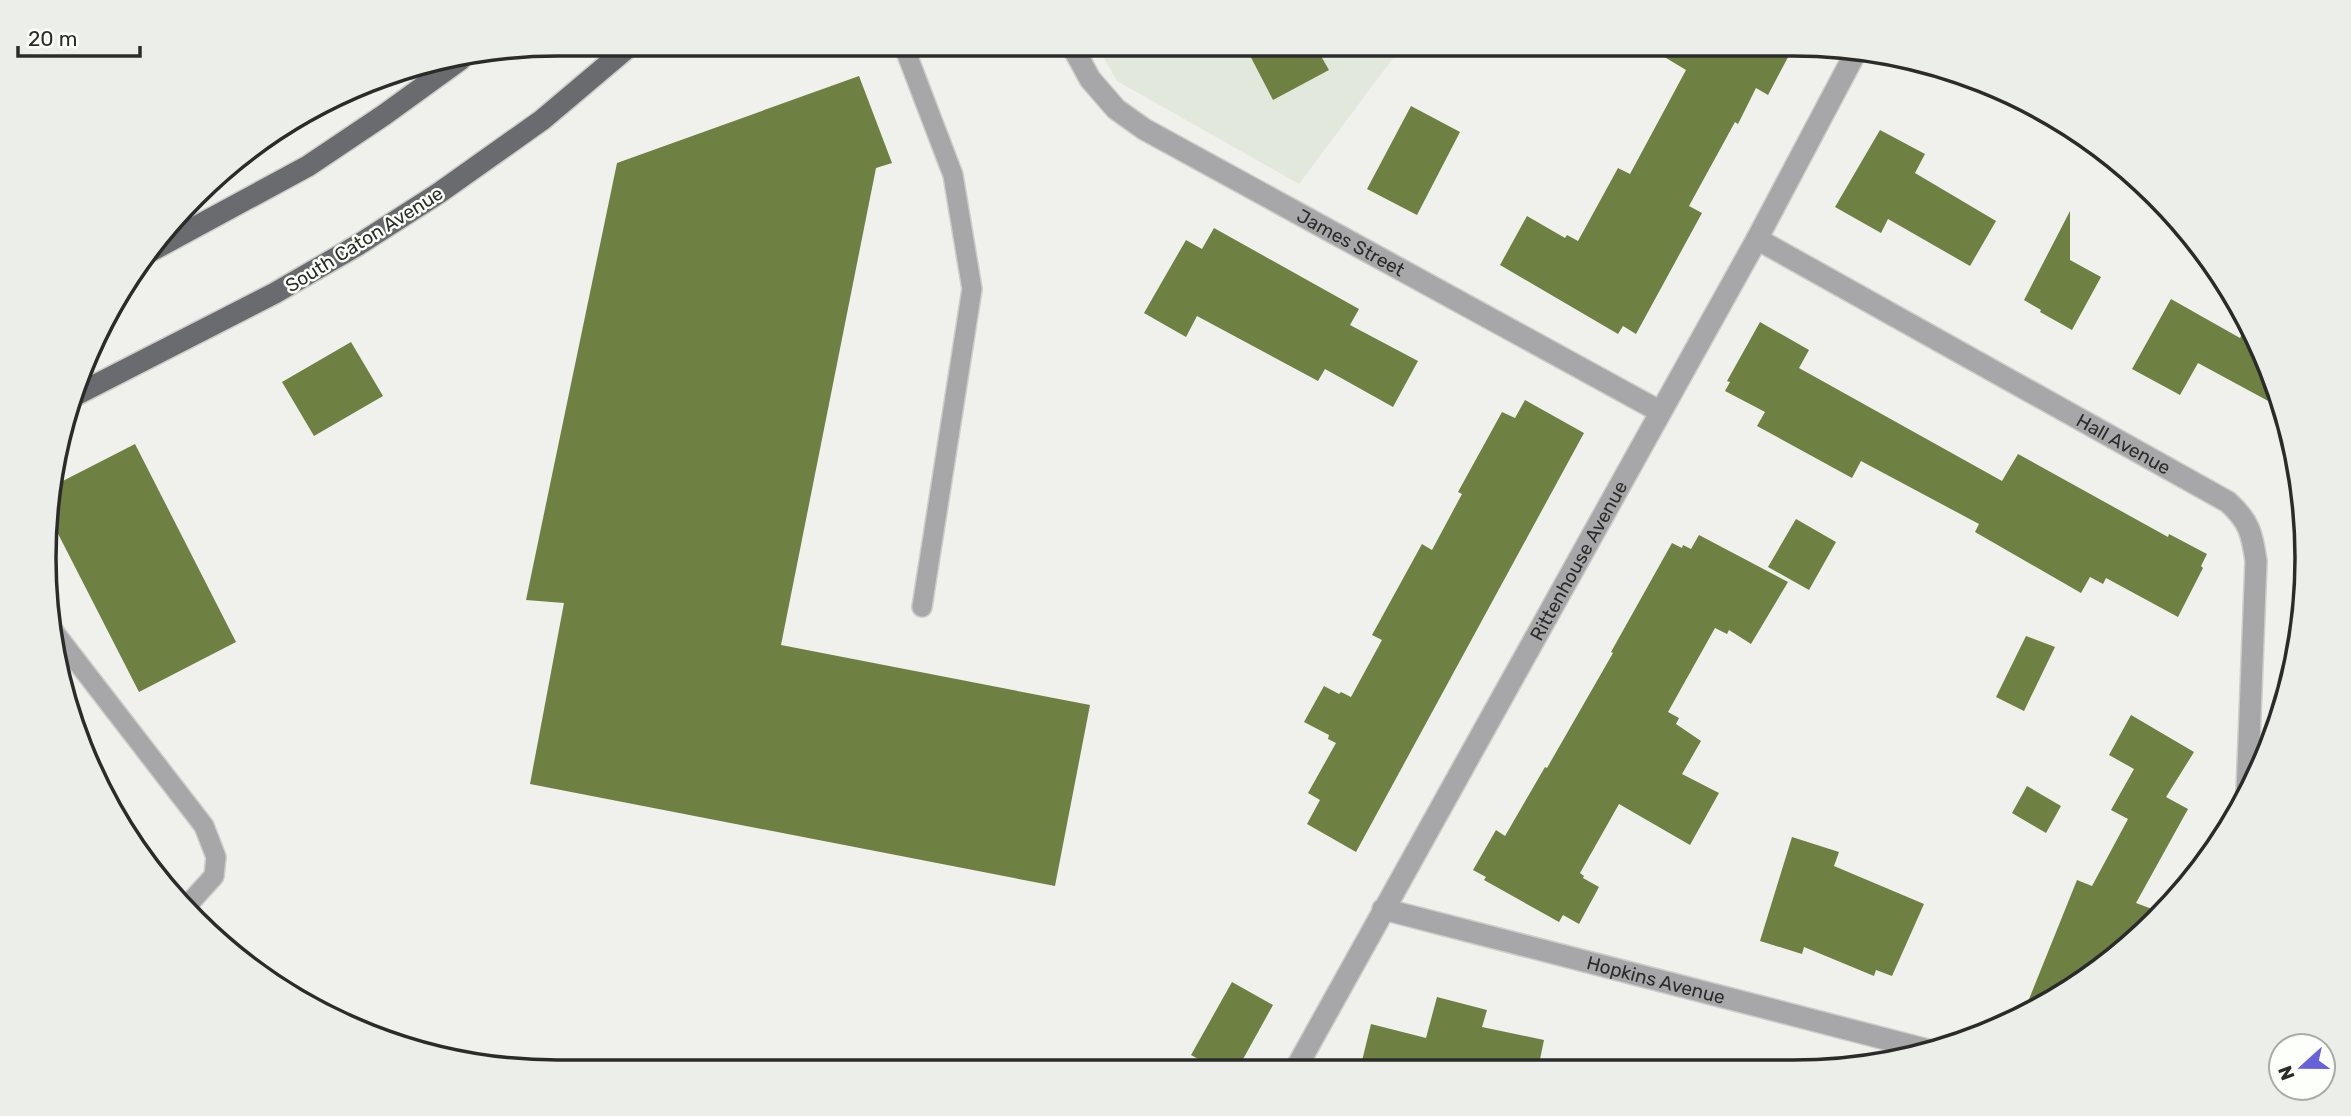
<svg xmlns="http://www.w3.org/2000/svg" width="2351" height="1116" font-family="Rubik,sans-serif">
  <rect width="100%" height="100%" fill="#f0f1ed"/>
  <path fill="#e3e8dc" d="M1096,44H1396L1397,53L1299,184L1117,81Z"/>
  <g fill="#6e8042">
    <path d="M1244,44H1314L1329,70L1273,100Z"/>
    <path d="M1643,44H1795L1768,95L1756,88L1738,124L1735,122L1689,206L1702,213L1636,334L1623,326L1618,334L1500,265L1527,216L1565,238L1567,235L1578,241L1618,168L1630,174L1686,70Z"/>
    <path d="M859,76L892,163L876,168L781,645L1090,705L1055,886L530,784L564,603L526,600L617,163Z"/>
    <path d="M1411,106L1460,132L1417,215L1367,189Z"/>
    <path d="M1880,130L1925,154L1915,173L1996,221L1970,266L1888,219L1881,233L1835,207Z"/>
    <path d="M2070,211V260L2101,277L2072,330L2040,312L2041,310L2024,300Z"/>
    <path d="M1214,228L1359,309L1350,325L1418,361L1393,407L1325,369L1318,381L1197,316L1186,337L1144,313L1186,240L1202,249Z"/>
    <path d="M2171,299L2240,338L2248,324L2268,362L2283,409L2198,363L2180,395L2132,369Z"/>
    <path d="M1760,322L1809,350L1799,368L2002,481L2018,454L2168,537L2169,534L2207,554L2201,566L2203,568L2178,617L2106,578L2103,584L2090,577L2081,593L1975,532L1979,524L1861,461L1852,478L1757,426L1765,412L1725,391L1730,382L1727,381Z"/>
    <path d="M351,342L383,396L314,436L282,382Z"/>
    <path d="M1525,400L1584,433L1356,852L1307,824L1320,800L1308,793L1336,743L1328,739L1329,735L1304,722L1324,686L1339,694L1341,692L1351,697L1382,640L1372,635L1422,544L1432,550L1462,494L1458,492L1502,412L1515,418Z"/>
    <path d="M135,444L236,642L139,692L52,522L53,486Z"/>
    <path d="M1796,519L1836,542L1809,590L1768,567Z"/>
    <path d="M1699,535L1788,582L1751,644L1729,630L1727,634L1715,628L1668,712L1679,718L1676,724L1701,741L1682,774L1719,793L1690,845L1619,804L1580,873L1584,876L1583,878L1599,887L1579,924L1563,915L1559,922L1484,880L1486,877L1473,870L1496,830L1505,836L1545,767L1547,768L1613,653L1611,652L1672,543L1682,548L1683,545L1691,549Z"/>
    <path d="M2026,636L2055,647L2024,711L1996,697Z"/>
    <path d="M2131,715L2194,752L2166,797L2188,809L2136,903L2160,912L2106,966L2023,1014L2077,880L2092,886L2128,819L2111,810L2134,769L2109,755Z"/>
    <path d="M2027,786L2061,806L2046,833L2012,813Z"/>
    <path d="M1792,837L1839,852L1834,866L1924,904L1892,976L1876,970L1874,976L1804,947L1802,954L1760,941Z"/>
    <path d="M1232,982L1273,1005L1237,1070H1218L1191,1055Z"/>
    <path d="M1437,997L1487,1010L1482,1027L1544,1040L1538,1069H1360L1371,1024L1426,1038Z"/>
  </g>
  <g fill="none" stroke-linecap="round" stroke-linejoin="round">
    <defs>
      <g id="lane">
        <path d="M903,44L953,175L972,289L922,607"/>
        <path d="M48,624L204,826L216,857L214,876L185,908"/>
      </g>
      <g id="street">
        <path id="s1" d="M1071,44L1090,79L1116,109L1144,129L1659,411"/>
        <path id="s2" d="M1757,239L2228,502C2249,521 2252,533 2256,561L2247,792"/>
        <path id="s3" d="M1383,909L1928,1050"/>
        <path id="s4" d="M1295,1070L1757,239L1857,50"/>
      </g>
      <g id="primary">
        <path d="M151,251L308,166L384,115L460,60"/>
        <path d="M72,397L275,293L358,245L439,193L542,120L632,44"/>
      </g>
    </defs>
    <use href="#lane" stroke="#cdceca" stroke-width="22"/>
    <use href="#street" stroke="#cdceca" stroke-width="24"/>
    <use href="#primary" stroke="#cdceca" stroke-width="24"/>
    <use href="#lane" stroke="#a7a7a9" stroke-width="19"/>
    <use href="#street" stroke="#a7a7a9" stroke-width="21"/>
    <use href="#primary" stroke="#6a6b6e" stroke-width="21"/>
  </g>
  <g text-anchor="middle" stroke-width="5" stroke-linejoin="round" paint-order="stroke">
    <g font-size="19" fill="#2b2c2a" stroke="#fdfffa">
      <text transform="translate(364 239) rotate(-32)" y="7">South Caton Avenue</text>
      <text dy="7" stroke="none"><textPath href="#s1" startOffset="350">James Street</textPath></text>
      <text dy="7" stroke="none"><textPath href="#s2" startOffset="420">Hall Avenue</textPath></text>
      <text dy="7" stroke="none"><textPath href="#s4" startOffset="583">Rittenhouse Avenue</textPath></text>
      <text dy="7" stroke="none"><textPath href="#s3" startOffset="282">Hopkins Avenue</textPath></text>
    </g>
  </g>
  <path d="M0 0H2351V1116H0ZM558 56H1793A502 502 0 0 1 2295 558V558A502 502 0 0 1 1793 1060H558A502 502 0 0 1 56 558V558A502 502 0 0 1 558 56Z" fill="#eceee9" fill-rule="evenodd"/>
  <path fill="none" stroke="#2b2c2a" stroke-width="3.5" d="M558 56H1793A502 502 0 0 1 2295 558V558A502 502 0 0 1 1793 1060H558A502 502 0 0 1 56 558V558A502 502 0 0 1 558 56Z"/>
  <g transform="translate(2302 1067) rotate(249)"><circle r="33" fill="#fdfffa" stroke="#a9aba7" stroke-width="2"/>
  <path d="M0-5L12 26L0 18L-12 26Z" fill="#6761db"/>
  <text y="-10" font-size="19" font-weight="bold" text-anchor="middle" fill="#2b2c2a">N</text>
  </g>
  <path d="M18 46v10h122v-10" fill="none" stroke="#2b2c2a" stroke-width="3.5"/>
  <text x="28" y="46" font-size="21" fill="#2b2c2a" stroke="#fdfffa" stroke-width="5" paint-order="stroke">20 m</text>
</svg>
